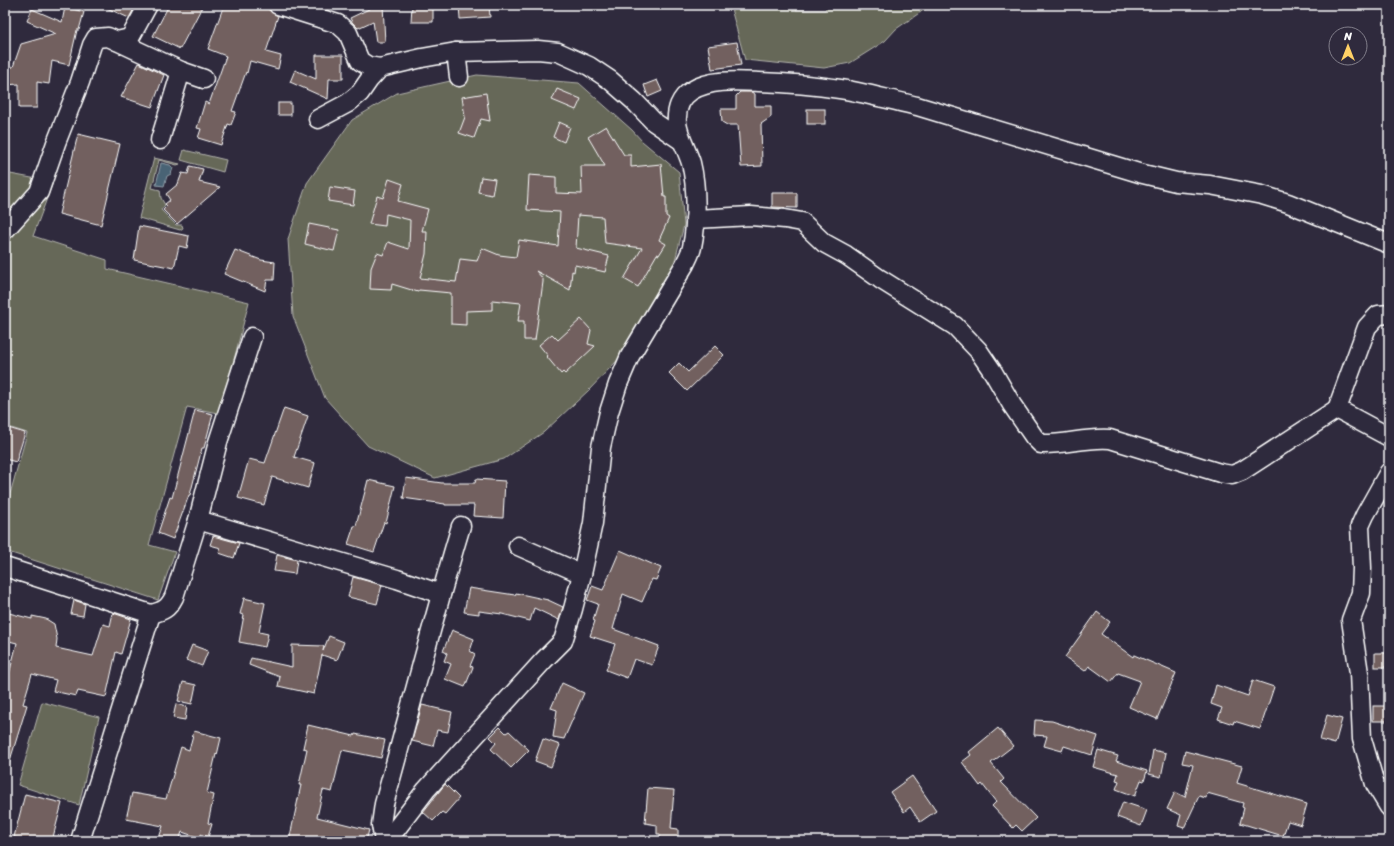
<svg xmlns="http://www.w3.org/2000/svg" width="1394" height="846" font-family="Sriracha,sans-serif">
  <rect width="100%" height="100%" fill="#2f2a3d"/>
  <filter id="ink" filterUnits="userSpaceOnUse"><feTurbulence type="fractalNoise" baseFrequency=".025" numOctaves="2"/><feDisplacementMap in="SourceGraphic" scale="8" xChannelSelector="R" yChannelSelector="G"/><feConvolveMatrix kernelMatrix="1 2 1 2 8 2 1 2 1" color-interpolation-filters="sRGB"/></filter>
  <g filter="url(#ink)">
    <g fill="#666759" stroke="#b2b3ac">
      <path d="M730,5H796V10H825L828,5H931L896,29L885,41L850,63L824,68L745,60Z"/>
      <path d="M477,75L579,83L632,130L642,141L679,172L684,225L669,284L632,345L589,390L544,432L504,459L435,478L368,446L325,398L293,316L288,239L307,183L352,120L397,93Z"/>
      <path d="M184,150L226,160L223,172L181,160Z"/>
      <path d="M154,158L180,164L177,165L159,160L152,188L160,190L161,198L165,205L161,210L176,225H182L183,228L180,230L139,218Z"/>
      <path d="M5,173L53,182L33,236L107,260V269L249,302L231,371L218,413L187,407L149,545L175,552L158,600L5,551V512L27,433L5,426Z"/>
      <path d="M42,702L99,717L79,805L18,785Z"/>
    </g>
    <path fill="#4a6374" stroke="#92a1ac" d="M161,163L170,165L173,168L171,174L167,176L164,186L156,185Z"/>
    <g fill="#72605e" stroke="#fff">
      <path d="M100,5H136L129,18Z"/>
      <path d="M169,5H203L180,49L153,36Z"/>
      <path d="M224,5H258L268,8L271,12L278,16L266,52L281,56L278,69L250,61L247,73L246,72L232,111L236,112L231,125L228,124L221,145L198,138L201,129L197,128L205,102L209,104L226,56L208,49Z"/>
      <path d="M369,5H383L385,42H376L373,21L358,28L352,22L350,18L369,9Z"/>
      <path d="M412,5H433V22H411Z"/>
      <path d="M459,5H489L490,17L460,19Z"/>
      <path d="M65,7L84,12L79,30H77L69,65L52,61L49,84L37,82V108H19V84L5,85V67H13L21,44L56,34L27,21L32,9L62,22Z"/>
      <path d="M737,42L741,65L712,69L708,46Z"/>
      <path d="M316,55H343V79H329L328,99L290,82L295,70L316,79Z"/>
      <path d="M139,63L164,75L152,107L121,97Z"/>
      <path d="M657,80L662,91L648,97L644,85Z"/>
      <path d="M557,89L581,99L576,110L552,100Z"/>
      <path d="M740,92H751L755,94V106H771V117L761,124L762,166L741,167L738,125H727L722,122L721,109H736V96Z"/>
      <path d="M486,93L490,121L481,119L474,138L459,133L465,117L462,97Z"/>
      <rect x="278" y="103" width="13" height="12"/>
      <rect x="807" y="109" width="18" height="15"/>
      <path d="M559,122L570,127L564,142L553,137Z"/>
      <path d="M606,126L624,155H631V167L661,164L664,197H666V216L669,218L659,240L666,244L659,255L657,254L638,287L624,279L642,248L605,243L603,217L578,215L576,248L609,256L605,272L575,265L574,272L572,271L570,290L536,271L543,279V282L535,340H524V321H518L521,303L492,300V310L466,311V325L451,324V293L419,290L418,292L392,284L391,290L370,289L371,268L377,253L383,255L388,242L409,249L410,220L386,214L385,226L369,224L377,196L383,198L389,179L403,184L398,201L428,209L422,231H427L426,254L420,278L456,282L460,259L477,261L482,248L499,255L516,257L519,240L558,246L560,212L527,210L529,175L556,177V193L582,194L581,166H605L588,137Z"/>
      <path d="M78,134L120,144L101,225L59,214Z"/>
      <path d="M190,166L203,169L199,182L220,187L177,224L163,210L167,206L165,204L170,200L166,194L178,184L182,173L188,174Z"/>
      <path d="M481,177L495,179L492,195L478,192Z"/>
      <path d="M330,187L355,191L353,205L328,201Z"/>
      <path d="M772,193H797V208L772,207Z"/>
      <path d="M309,224L339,230L334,251L305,244Z"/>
      <path d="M139,226L189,236L187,248L179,246L174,268L134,260Z"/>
      <path d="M235,250L261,260L275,262L274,280H267L265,291L224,274Z"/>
      <path d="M581,319L591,330L588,344L595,346L565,374L563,372L561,374L547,357L548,356L539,345L552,334L558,340Z"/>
      <path d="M715,346L724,355L687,391L669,373L679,363L688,372Z"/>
      <path d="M284,408L308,416L294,457L315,463L308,488L272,477L264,505L238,498L249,459L265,463Z"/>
      <path d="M195,410L213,414L204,448H202L190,495H189L173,539L158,533L170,497L172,498Z"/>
      <path d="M5,427L25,433L16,462L5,459Z"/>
      <path d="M406,478L442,483H475L476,479L505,481L503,518L473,516L474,505H445V504L403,498Z"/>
      <path d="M368,480L395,486L386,523L384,522L374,552L348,544L354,526H356Z"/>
      <path d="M213,536L239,543L234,558L219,553L221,548L210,545Z"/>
      <path d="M620,550L661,568L656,580L652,579L642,602L623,594L613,629L659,646L652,665L634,659L627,678L606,670L615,644L590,636L595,621L593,620L598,604L587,600L592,586L603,590Z"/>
      <path d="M277,555L297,560L295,574L274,571Z"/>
      <path d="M353,577L382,585L377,604L348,597Z"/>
      <path d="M469,588L515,595L516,593L548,600L563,607L559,620L534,608L530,621L502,614L479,611V614L464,612Z"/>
      <path d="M244,598L265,603L259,632L268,634L265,647L239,642L244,615L240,614Z"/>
      <path d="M74,600L85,604L83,616L71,614Z"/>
      <path d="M5,612L32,619V616L46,619L54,624L57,639L56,648L93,656L103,624L110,626L113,613L131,619L121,654L116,652L106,697L78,691L76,696L53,691L56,680L32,674L23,704L27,705L8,767L5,766V690L17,643L5,640Z"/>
      <path d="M1097,612L1110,622L1101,634L1133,657L1134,655L1176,673L1157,719L1129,707L1140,681L1118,673L1111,682L1089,666L1085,671L1065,657Z"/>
      <path d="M452,630L474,639L470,651L475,654L470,666L473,667L465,687L445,679L451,664L444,661L447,653L443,651Z"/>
      <path d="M329,636L344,642L337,660L322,655L314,694L278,686L280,677L249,665L251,658L292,667V645L324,646L323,651Z"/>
      <path d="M192,645L208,651L202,666L186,660Z"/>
      <rect x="1375" y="653" width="14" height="14"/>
      <path d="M1253,680L1274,687L1260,729L1234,721L1233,724L1218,719L1222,708L1211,704L1216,685L1248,696Z"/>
      <path d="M183,682L196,685L192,704L178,701Z"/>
      <path d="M562,683L584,693L564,739L553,737L557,710L551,708Z"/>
      <path d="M176,704L187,707L185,720L173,718Z"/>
      <path d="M422,705L452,712L448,732L437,730L433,746L412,741Z"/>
      <rect x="1373" y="706" width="14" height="15"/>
      <path d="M1327,715L1342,719L1335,744L1320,740Z"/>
      <path d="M1035,720L1052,721L1098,736L1092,755L1064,746L1062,751L1044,746L1047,736L1034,735Z"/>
      <path d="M308,725L354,736L355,734L385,740L381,758L342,750L332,792L323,790L317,817L369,830L366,841H289L301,785H299L307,749L303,748Z"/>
      <path d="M500,727L506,733L509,731L529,750L511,768L491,749L496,743L490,737Z"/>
      <path d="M998,728L1013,746L991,763L1004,779L1001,782L1036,818L1022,831L1016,825L1013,828L992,806L996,802L982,784L980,786L962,762L971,755L969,752Z"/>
      <path d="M194,731L221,738L217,755L216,754L207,793L214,795L208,823L212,824L208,837L201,834L200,838L182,832L179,841H158L163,826L126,819L132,793L166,799L181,747L189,750Z"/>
      <path d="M543,739L560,745L551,767L535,761Z"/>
      <path d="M1098,750L1118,756L1116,761L1147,771L1144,781L1141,780L1135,796L1116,789L1119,781L1116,780L1118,774L1093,767Z"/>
      <path d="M1153,750L1166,753L1161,777L1149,774Z"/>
      <path d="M1185,751L1242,766L1237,783L1307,804L1301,825L1288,821L1283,836L1240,823L1244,808L1242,807L1243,803L1207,793L1206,798L1199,796L1184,828L1178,826L1181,815L1167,809L1175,792L1185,797L1193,765L1182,763Z"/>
      <path d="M912,776L936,811L920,822L910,807L904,812L890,792Z"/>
      <path d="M445,784L459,798L445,814L442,812L433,821L423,812Z"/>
      <path d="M648,788L674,790L671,828L678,829V841H660V834H657V825L645,823Z"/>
      <path d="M25,794L62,803L52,841H30L14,837Z"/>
      <path d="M1123,802L1147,810L1141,826L1117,817Z"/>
    </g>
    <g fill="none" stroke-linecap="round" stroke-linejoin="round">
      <defs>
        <g id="minor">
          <path d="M278,5L338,24L348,33L360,61L368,66L380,68L422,58L456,52L538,50L558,52L589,66L610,80L634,101L654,122L682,141"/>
          <path d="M117,41L181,71L204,79"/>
          <path d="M456,52L459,77"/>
          <path d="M318,119L348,103L360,93L369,80L380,68"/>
          <path d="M160,140L181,71"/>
          <path d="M695,219L751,216L785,219L802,222L824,243L846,255L880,279L955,326L978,350L993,372L1012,405L1034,437L1041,444C1064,445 1087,437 1110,439L1220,473L1232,475L1242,471L1337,409"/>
          <path d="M5,230L39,192L56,143L80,82L92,45L96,38L108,37L117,41L130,38L148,5"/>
          <path d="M1389,314L1378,315L1367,327L1337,409L1389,437"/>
          <path d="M1389,472L1365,515L1360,526L1362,568L1361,593L1351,620L1359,673L1362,739L1375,784L1389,807"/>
          <path d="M198,520L397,579L441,594"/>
          <path d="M518,546L582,574"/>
          <path d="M5,567L151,614C163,611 168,609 174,597L198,520L218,442L252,337"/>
          <path d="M80,841L151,614"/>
          <path d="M384,841L381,825L384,804C410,711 433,618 461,526"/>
          <path d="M387,841L426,790L544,660L563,641L573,609L582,574L593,523L601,447L609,412L618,384L630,356L685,264C687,259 691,253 692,247C697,223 697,187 691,163C687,150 679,137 677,123C676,110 680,98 691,91C710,79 737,81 759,82C786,83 813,85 840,89C866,93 891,100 917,106L1139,173L1176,182L1210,185L1262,195L1288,203L1389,244"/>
        </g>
      </defs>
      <use href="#minor" stroke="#fff" stroke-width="21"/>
      <use href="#minor" stroke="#2f2a3d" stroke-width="18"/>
    </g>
  </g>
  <rect width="1394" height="846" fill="none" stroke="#2f2a3d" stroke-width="20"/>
  <rect x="10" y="10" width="1374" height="826" fill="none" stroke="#fff" stroke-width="1.5" filter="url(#ink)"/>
  <g transform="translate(1348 46)"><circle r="19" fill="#2f2a3d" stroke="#827f8b"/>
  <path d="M0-3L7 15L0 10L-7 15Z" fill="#ffd166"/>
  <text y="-6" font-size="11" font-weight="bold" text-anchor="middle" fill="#ffffff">N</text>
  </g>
</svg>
